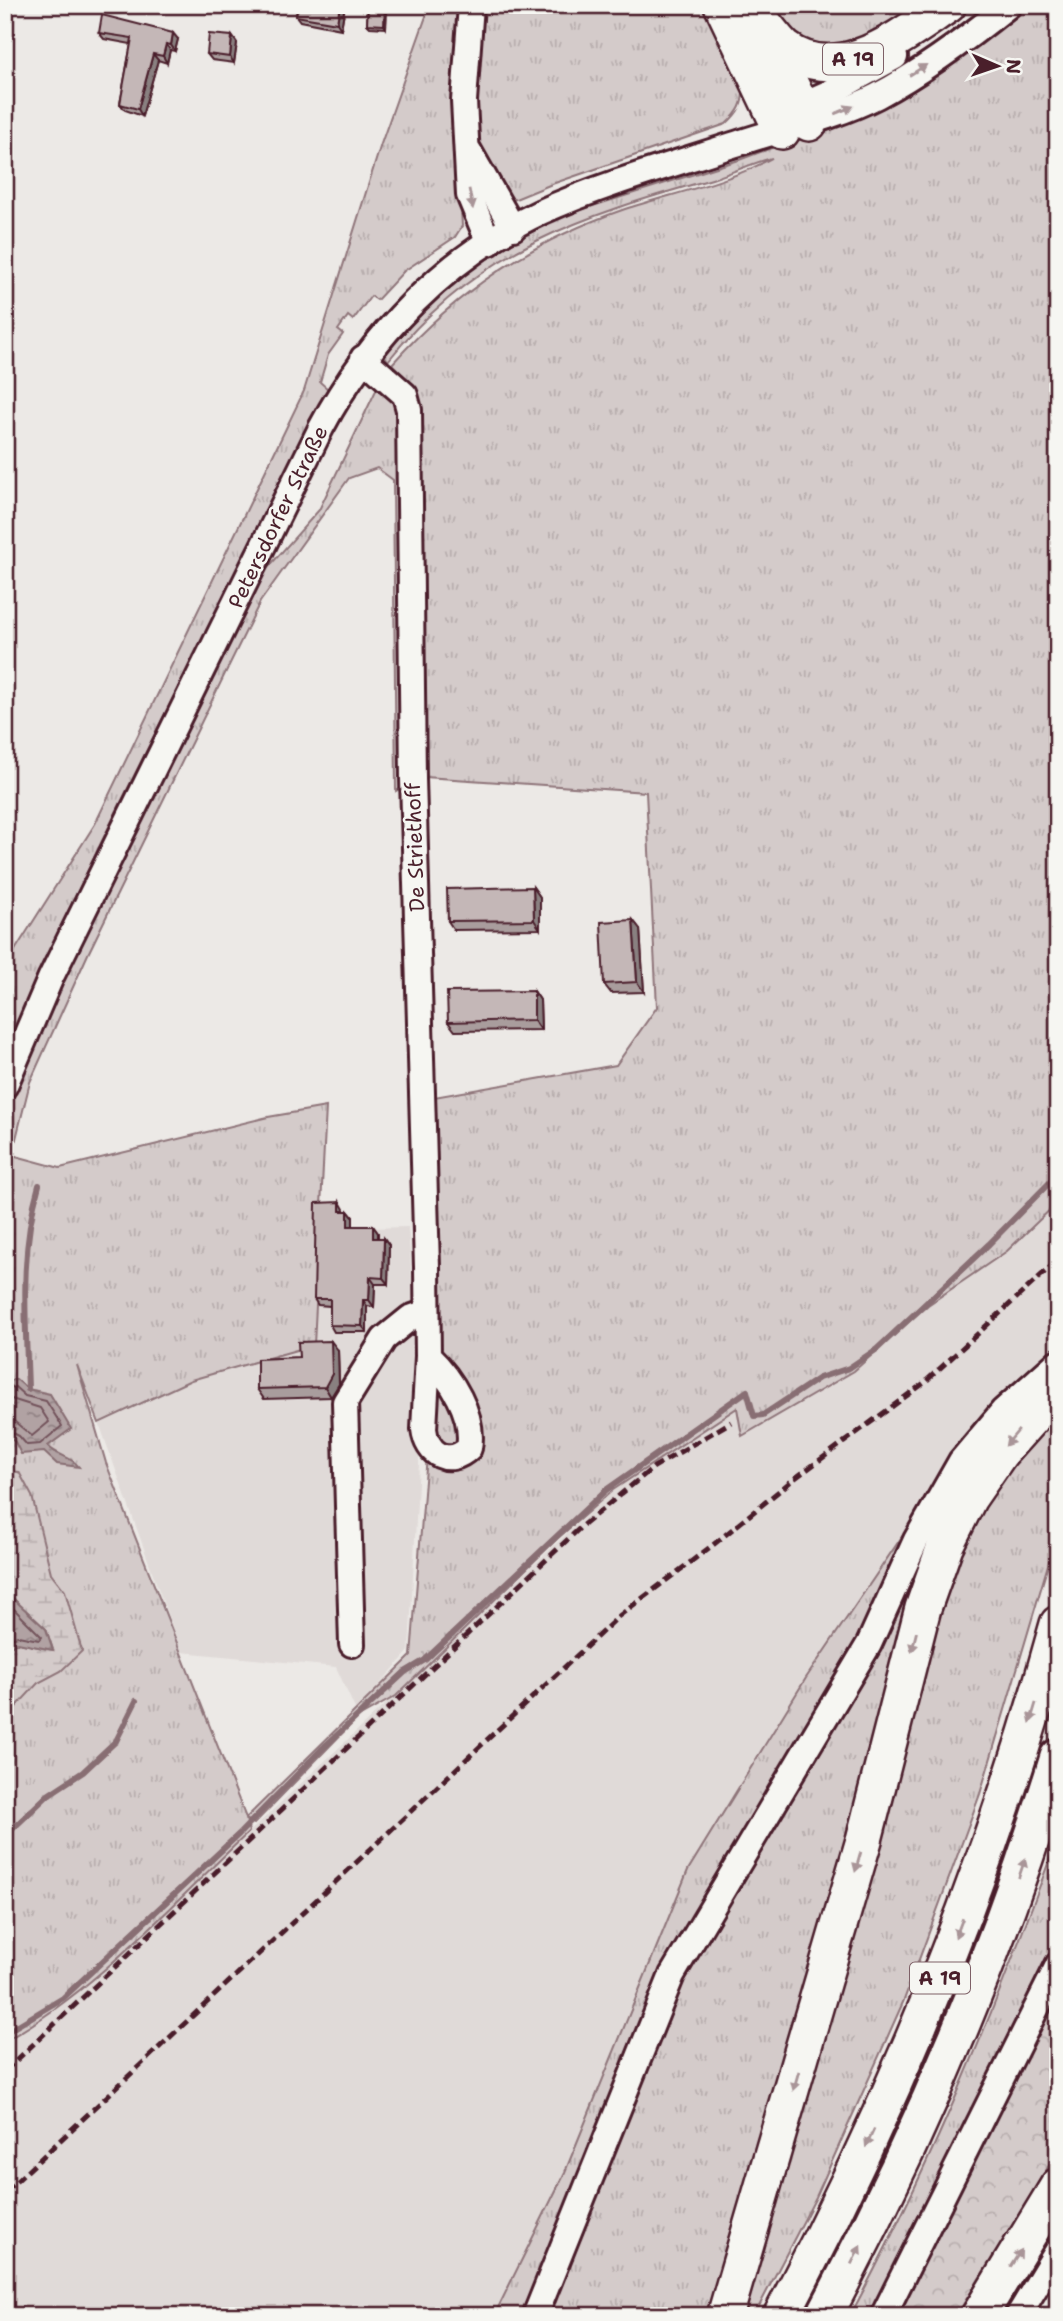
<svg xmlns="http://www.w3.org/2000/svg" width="1063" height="2321" font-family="'Shantell Sans',sans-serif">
  <defs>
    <pattern id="grass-tufts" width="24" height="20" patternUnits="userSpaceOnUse" patternTransform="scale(1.75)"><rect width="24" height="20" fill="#d4cbca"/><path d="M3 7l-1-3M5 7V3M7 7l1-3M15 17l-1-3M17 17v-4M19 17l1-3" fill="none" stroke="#b8aeae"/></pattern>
    <pattern id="forest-crowns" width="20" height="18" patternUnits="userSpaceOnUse" patternTransform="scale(1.75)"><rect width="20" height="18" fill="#d4cbca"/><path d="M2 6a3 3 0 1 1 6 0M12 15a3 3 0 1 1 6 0" fill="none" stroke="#b8aeae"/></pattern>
    <pattern id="wetland-marsh" width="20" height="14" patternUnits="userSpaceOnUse" patternTransform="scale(1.75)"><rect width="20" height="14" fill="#d4cbca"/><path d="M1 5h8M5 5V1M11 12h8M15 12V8" fill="none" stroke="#b8aeae"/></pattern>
    <pattern id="water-ripples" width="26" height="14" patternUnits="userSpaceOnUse" patternTransform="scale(1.75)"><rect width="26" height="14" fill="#b1a2a3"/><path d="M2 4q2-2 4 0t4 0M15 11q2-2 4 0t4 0" fill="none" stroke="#928385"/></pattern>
  </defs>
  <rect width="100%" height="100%" fill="#ece9e6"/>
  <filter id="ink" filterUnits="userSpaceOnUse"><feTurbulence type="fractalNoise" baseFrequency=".0143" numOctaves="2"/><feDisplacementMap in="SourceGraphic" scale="14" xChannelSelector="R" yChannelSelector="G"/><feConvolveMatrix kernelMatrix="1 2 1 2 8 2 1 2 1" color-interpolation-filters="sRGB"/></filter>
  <g filter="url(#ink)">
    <g fill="#e0dad8">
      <path d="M1058,1202V1347L1012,1391L958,1454L806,1678L688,1869L565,2172L494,2316H5V2041L42,2020L109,1964L613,1490L738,1408L741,1435L854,1371L928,1305L1007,1251Z"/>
      <path d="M408,1227L416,1334L419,1464L409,1651L356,1711L336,1667L181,1652L99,1423L191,1380L314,1345L321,1229Z"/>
    </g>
    <g fill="url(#grass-tufts)" stroke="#8f757a" stroke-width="2">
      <path d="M430,5H460L455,101L462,226L455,237L404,271L377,300L371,296L353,320L348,316L338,330L343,334L328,355L320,382L329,390C220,609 103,826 5,1050V966L95,824L304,391L381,144Z"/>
      <path d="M471,5H705L743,86C744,104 739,112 726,124L552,184L501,205L469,151Z"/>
      <path d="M765,5H934L840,52L799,43Z"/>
      <path d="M1029,5H1058V1202L1007,1251L928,1305L854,1371L742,1436L737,1408L613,1490L557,1539L396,1696L357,1718L254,1824L246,1819L249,1832C172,1904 98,1989 5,2041V1117L53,998L193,710L265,571L319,510L378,386L397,401L406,785L396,791L393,480L377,468L349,478L260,602L88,954L30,1082L12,1155L60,1168L268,1117L326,1107L314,1345L191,1380L99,1423L77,1365L106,1463L246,1818L411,1656L438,1318L434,1097L616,1065L657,1007L646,792L425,777L413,393L404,376L392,364C457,291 532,241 625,209C674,193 727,183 772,158C752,163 732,173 712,179C582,216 475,250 388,361L384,355L431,302L471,269L520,238L564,215L739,160L836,124L977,45Z"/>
      <path d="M1058,1347V1531L980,1794L904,2000L816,2197L754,2316H494L565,2172L688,1870L806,1678L958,1454L1012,1391Z"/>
      <path d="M1058,1836V1937L873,2316H850C933,2162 999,2000 1058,1836Z"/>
    </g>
    <path fill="url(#forest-crowns)" stroke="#8f757a" stroke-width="2" d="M1058,1985V2151L956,2316H893Z"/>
    <path fill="url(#wetland-marsh)" stroke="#8f757a" stroke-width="2" d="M5,1471L19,1472L32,1496L51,1573L65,1591L82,1651L61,1671L38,1683L5,1719V1647L18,1643L53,1650L46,1629L5,1591Z"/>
    <g fill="url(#water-ripples)" stroke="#886e73" stroke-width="2">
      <path d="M16,1379L28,1389L50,1394L71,1429L48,1446C57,1456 71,1456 79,1467L57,1464L44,1452L21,1454L15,1442L5,1434V1382Z"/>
      <path d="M5,1591L46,1629L53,1650L18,1643L5,1647Z"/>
    </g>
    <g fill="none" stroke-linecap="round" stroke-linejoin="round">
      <g stroke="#73535b" stroke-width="2">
        <path d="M5,1388L15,1387L25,1396L46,1401L62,1426L40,1444L27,1445L19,1436L5,1429"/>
        <path d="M5,1397L40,1408L49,1422L32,1436L15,1422L5,1420"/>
        <path d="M5,1600L42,1637L39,1640L18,1636L5,1639"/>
      </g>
      <g stroke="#886e73" stroke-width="6">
        <path d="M28,1389C26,1320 19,1253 39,1185"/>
        <path d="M5,1836L48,1795L83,1772L116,1741L136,1701"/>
        <path d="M5,2033L63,1998L239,1834L321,1750L405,1672L425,1660L606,1490L747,1391L754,1416L763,1415L819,1378L849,1368L877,1349L989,1244L1058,1174"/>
      </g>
      <defs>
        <g id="minor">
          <path d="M471,5L464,101L469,195L489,243"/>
          <path d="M787,111L835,90L895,57"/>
          <path d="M469,151L513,228"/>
          <path d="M363,358L405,395L409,410L413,779L427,1267L428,1356L424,1429C427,1455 449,1467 469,1448C475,1415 451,1378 428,1356"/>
          <path d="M5,1085L51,977L321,428C369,337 447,256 541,212C605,183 675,164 742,142C787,127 834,118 877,96C924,71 968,38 1009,5"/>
          <path d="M352,1644L345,1402L384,1339L410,1318L427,1312"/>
          <path d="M535,2316L672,1975L869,1644L916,1540L961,1461L1003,1411L1058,1362"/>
          <path d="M883,2316L1058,1965"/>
          <path d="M1018,2316L1058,2250"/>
        </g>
        <g id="highway">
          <path d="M722,5L782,131"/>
          <path d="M760,19C768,28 776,40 785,48C838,89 904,34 948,5"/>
          <path d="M765,31L809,123"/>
          <path d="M725,2316L864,1840L923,1608L945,1546L969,1498L1000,1453L1058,1388"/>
          <path d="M781,2316C898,2095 992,1865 1058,1624"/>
          <path d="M824,2316C919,2138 999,1951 1058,1757"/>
          <path d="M979,2316L1058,2186"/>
        </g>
      </defs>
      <use href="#minor" stroke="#4a1f2b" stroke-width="30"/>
      <use href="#highway" stroke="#4a1f2b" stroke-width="40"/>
      <use href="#minor" stroke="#f6f6f2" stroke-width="24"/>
      <use href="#highway" stroke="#f6f6f2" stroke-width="35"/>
      <g stroke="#4a1f2b" stroke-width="5" stroke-dasharray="10 5" stroke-linecap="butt">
        <path d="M5,2071L583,1525L654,1467L731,1422"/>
        <path d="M5,2192L619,1616L713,1545L790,1482L924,1383L1058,1260"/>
      </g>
    </g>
    <g fill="#a99d9d" stroke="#4a1f2b" stroke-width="2">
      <path d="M298,5H345L341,29L300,21L296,16Z"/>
      <path d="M368,5H387L386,28L370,27L367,24Z"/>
      <path d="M99,33L178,39L175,51L170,50L167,63L158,60L142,116L125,110L120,104L131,44L104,39Z"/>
      <path d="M232,36L237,43L234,63L212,60L207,54Z"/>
      <path d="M533,887L540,897V929L454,930L448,921Z"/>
      <path d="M633,920L640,929L644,992L611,993L604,984Z"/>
      <path d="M534,991L540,1000L541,1030L455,1031L448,1022Z"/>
      <path d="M344,1209V1211H348L353,1217V1226H373L378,1233V1238H384L389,1245L388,1284H375L374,1307L367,1306V1332H334L330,1325V1306L318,1305L314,1299Z"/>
      <path d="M338,1350L339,1384L331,1397L264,1399L257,1389L299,1357Z"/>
    </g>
    <g fill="#898080" stroke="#4a1f2b" stroke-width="2">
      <path d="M340,5H345L341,29L337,23Z"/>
      <path d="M385,5H387L386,28L384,25Z"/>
      <path d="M173,33L178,39L175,51L171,45Z"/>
      <path d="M232,36L237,43L234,63L230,57Z"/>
      <path d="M166,44L170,50L167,63L163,56Z"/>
      <path d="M153,54L158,60L142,116L138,109Z"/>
      <path d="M533,887L540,897V929L534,920Z"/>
      <path d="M633,920L640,929L644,992L637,982Z"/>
      <path d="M534,991L540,1000L541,1030L534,1020Z"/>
      <path d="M340,1202L344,1209L345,1217L340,1211Z"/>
      <path d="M348,1211L353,1217V1232L348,1226Z"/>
      <path d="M373,1226L378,1233V1245L373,1238Z"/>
      <path d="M384,1238L389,1245L388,1284L383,1278Z"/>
      <path d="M370,1277L375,1284L374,1307L369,1300Z"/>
      <path d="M363,1300L367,1306V1332L362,1326Z"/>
      <path d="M331,1341L338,1350L339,1384L331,1397L325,1387Z"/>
    </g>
    <g fill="#c4b7b7" stroke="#4a1f2b" stroke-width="2">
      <path d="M298,5H340L337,23L296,16Z"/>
      <path d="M368,5H385L384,25L367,24Z"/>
      <path d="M102,15L173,33L171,45L166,44L163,56L153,54L138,109L120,104L132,38L99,33Z"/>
      <path d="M209,34L232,36L230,57L207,54Z"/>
      <path d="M533,887L534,920L448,921L447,889Z"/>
      <path d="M633,920L637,982L604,984L601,922Z"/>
      <path d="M534,991V1020L448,1022L447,992Z"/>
      <path d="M340,1202V1211H348V1226H373V1238H384L383,1278L370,1277L369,1300H363L362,1326L330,1325V1299H314L316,1203Z"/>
      <path d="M331,1341L332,1374L325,1387L257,1389V1359L299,1357L298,1342Z"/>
    </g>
    <defs><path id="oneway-solid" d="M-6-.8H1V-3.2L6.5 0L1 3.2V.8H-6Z" transform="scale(1.75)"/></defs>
    <g fill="#a99598">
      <use href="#oneway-solid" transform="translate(918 70) rotate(-32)"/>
      <use href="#oneway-solid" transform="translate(844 110) rotate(-22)"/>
      <use href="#oneway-solid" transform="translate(471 199) rotate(79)"/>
      <use href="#oneway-solid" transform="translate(1012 1438) rotate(130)"/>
      <use href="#oneway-solid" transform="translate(914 1642) rotate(104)"/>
      <use href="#oneway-solid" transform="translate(1033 1713) rotate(107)"/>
      <use href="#oneway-solid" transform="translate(858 1862) rotate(106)"/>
      <use href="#oneway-solid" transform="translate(1022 1868) rotate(-71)"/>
      <use href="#oneway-solid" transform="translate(959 1928) rotate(111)"/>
      <use href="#oneway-solid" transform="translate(796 2081) rotate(106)"/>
      <use href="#oneway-solid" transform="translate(870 2138) rotate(115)"/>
      <use href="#oneway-solid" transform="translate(856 2255) rotate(-63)"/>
      <use href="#oneway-solid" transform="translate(1016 2258) rotate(-57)"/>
    </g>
  </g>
  <g text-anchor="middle" stroke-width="5" stroke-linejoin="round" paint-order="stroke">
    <g fill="#f6f6f2" stroke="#7e6067" stroke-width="2">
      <rect x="823" y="43.5" width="60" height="31" rx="5"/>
      <rect x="910" y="1962.5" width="60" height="31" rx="5"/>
    </g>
    <g font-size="19" font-weight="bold" fill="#4a1f2b">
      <text x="853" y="66">A 19</text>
      <text x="940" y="1985">A 19</text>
    </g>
    <g font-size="21" fill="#4a1f2b" stroke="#f6f6f2">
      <text transform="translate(278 517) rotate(-64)" y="7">Petersdorfer Straße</text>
      <text transform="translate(415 847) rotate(-92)" y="7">De Striethoff</text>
    </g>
  </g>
  <rect width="1063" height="2321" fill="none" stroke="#f6f6f2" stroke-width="28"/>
  <rect x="14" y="14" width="1035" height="2293" fill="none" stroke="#4a1f2b" stroke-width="2.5" filter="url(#ink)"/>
  <g transform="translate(997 66) rotate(92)" stroke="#f6f6f2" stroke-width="5" paint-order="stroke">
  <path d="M0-5L12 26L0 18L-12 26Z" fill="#4a1f2b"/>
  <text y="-10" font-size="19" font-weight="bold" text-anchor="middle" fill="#4a1f2b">N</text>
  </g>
</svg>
